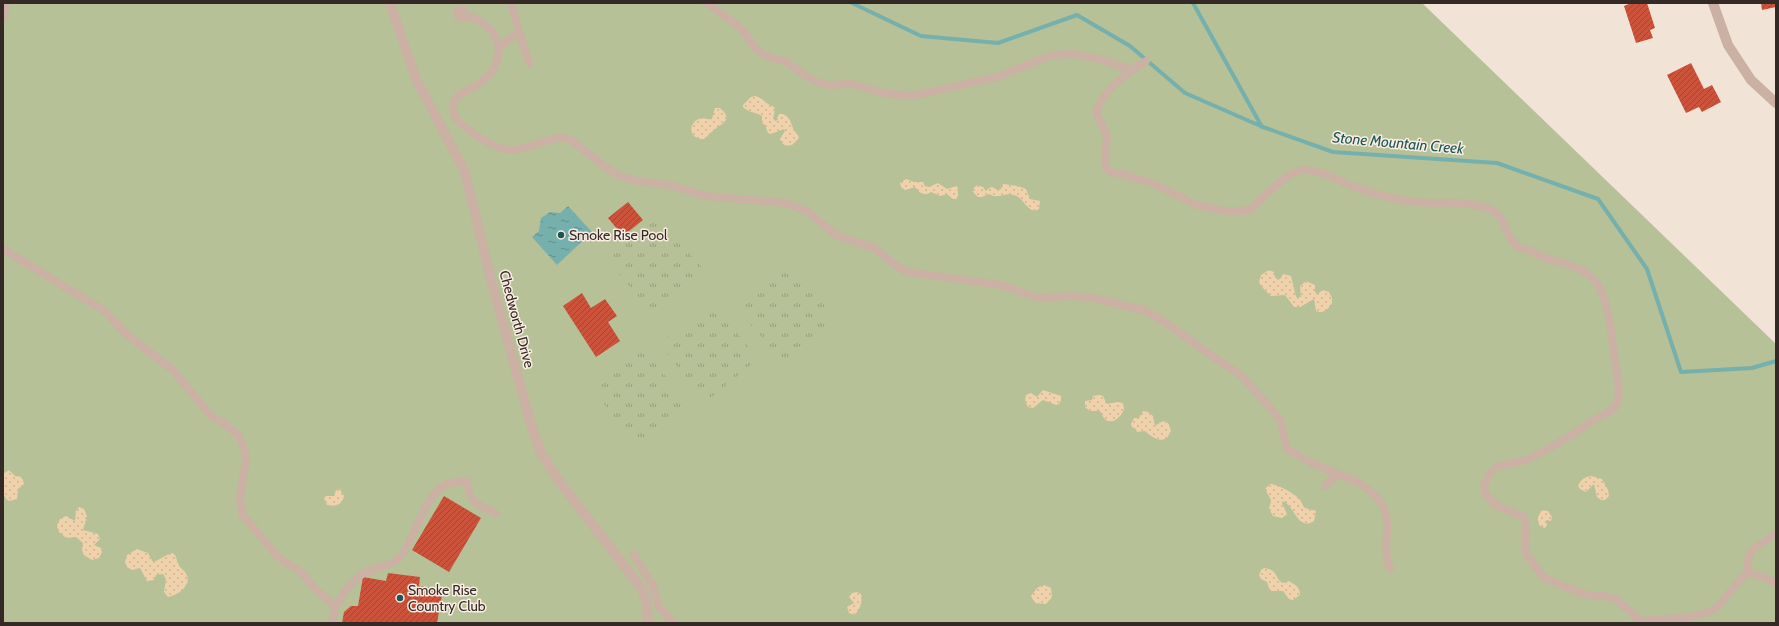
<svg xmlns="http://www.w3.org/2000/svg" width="1779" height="626" font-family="Cabin,sans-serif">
  <defs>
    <pattern id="sand-dots" width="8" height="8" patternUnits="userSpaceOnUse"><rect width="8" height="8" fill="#efd2ab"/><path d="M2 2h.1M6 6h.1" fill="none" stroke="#ceb493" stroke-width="1.8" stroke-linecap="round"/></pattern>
    <pattern id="park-tufts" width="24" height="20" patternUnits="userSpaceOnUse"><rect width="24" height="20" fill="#b6c197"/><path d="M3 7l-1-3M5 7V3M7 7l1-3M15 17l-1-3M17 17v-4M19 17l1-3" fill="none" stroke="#959d7b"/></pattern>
    <pattern id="water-ripples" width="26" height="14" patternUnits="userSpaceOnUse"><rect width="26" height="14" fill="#75b0ad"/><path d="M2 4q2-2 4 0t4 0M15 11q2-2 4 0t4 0" fill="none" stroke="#618f8d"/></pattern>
    <pattern id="building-hatch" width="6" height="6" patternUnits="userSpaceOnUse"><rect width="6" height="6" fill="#cb533c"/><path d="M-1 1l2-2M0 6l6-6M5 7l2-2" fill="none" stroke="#a64532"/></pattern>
  </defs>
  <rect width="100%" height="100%" fill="#f2e3d7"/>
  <path fill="#b6c197" d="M3,3H1422L1776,344V623H3Z"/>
  <g fill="url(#sand-dots)">
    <path d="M755,96C763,98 767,105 774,107L775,110L773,118L775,121L778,120L777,118L779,114H783C794,120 790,128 798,135L799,138L792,145L786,146L782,143L780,139L785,131L784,129L771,134L768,133L765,125L762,123V116C756,112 749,113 743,107V105L751,97Z"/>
    <path d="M715,108H720C734,120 722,123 714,130C710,133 708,136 704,139C688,140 687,121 702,118C705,118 708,120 712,119Z"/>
    <path d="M906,179L914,182H923L925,186L929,187L938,183L947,189L956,186L958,188V196L956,199H953L947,194L940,196L931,192C923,197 920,193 915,187L905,190L901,187L900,183Z"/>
    <path d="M1003,184L1018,186L1026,189L1030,199L1040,201L1039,209L1034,211C1025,208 1023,197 1014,195C1004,192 998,200 989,194L982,197H978L973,192V189L977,185L983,187L986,191L989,188L992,187L998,190L1001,189Z"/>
    <path d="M1269,270L1274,272L1275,277L1278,280L1281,278L1283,274L1291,276L1296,297H1301L1300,286L1306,281L1315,285V292L1317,294L1323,290L1329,292L1332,298V303C1328,309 1324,314 1316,311L1314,299L1300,307H1294L1285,295L1271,296C1267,292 1261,287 1259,282L1261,275Z"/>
    <path d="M1043,390L1061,396V400L1059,404L1056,405L1043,400L1033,408L1028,407L1025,401L1026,395L1031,393L1037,397Z"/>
    <path d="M1100,395L1103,396L1107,404L1117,402L1123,403L1124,409C1122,416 1113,425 1106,420C1103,418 1102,414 1100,411H1090L1085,407V401L1092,400L1093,396Z"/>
    <path d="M1143,411L1148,412L1153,416L1155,426C1162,421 1168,417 1171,431L1167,438C1159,443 1151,436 1145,431L1137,432L1136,429L1132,427L1131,424L1134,418H1139Z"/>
    <path d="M9,470L15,476L22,477L24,484L18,489L17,499L9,501C0,495 3,484 3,474Z"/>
    <path d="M1591,476L1602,479L1608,490L1609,496L1605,500H1601L1597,497L1594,484L1586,492L1580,489L1578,486C1581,479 1585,477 1591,476Z"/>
    <path d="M1270,484C1277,484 1296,494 1300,500C1303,503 1302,506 1305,508L1316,511L1314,521C1298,532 1294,505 1283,501L1282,503L1287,514L1282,518L1273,516L1269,509L1271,500L1265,489Z"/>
    <path d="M339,489L341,491L344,496C342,505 335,507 327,505L324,498L326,496H334L336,490Z"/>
    <path d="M79,507L84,509L87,516L83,530L98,534L100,539L94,545L101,548L102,552L99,558L92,560L84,555L82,550L83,543L76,537L66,538L58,531L57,525L60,519L66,516L75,521L76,511Z"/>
    <path d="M1542,510L1548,511L1552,517L1551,521L1546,520L1547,525L1545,528L1540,526C1536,520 1538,516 1542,510Z"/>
    <path d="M137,549L148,553L153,562C160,560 165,555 172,553L175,555C177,559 178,565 180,567C181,569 184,570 185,572C194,584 179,595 168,597L164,592L166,579L163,574L156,575L154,580L147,581L140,568L132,570L127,567L125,562L127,555Z"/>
    <path d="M1264,568C1277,570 1274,575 1281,582L1284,583L1289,581C1295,585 1300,587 1300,595L1293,600L1289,599L1283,591H1270L1267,582L1261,579L1259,575L1261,570Z"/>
    <path d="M1044,585L1051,588L1052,597L1046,604L1035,603L1031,596L1037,588Z"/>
    <path d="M857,592L861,594C863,600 860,611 854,615L849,613L847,607L854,603L849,597L852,593Z"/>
  </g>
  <g fill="url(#park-tufts)">
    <path d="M652,221H659L701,266L702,277L663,312H652L610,264L611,256Z"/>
    <path d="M781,264L790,265L829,311V322L787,357H779L738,310V299Z"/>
    <path d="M707,304L715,306L754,354L753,363L712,397H702L662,348L663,340Z"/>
    <path d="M639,351L646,352L685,400L683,410L641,441H634L595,393L596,386Z"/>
  </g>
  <path fill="url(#water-ripples)" d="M568,206L592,232L557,265L532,237L539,231L541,218L550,212L560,213Z"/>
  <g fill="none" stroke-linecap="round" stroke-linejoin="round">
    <g stroke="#75b0ad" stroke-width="4">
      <path d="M852,3L921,36L998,43L1077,15L1130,46L1185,93L1263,127L1333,152L1497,163L1598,199L1647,269L1681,372L1752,368L1776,361"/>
      <path d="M1193,3L1262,127"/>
    </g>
  </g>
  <g fill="url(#building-hatch)">
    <path d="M1629,3H1647L1655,28L1650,30L1653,38L1636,43L1624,6L1629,4Z"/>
    <path d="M1761,3H1776V7L1762,10Z"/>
    <path d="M1691,63L1704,89L1712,85L1721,102L1702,112L1699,107L1686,113L1667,75Z"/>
    <path d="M628,202L643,220L623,236L608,218Z"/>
    <path d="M582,293L591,308L605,299L617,316L608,322L620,341L596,357L563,306Z"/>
    <path d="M444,496L481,518L449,572L412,550Z"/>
    <path d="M388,573L420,577L419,586L443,590L437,623H342L344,612L351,606H358L363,577L386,581Z"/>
  </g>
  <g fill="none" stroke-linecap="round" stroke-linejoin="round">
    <g stroke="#cab1a3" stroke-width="8">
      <path d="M511,3L519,31"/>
      <path d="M707,3L741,28L755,48L761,53L772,58L785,61L806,76L817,82L828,85L851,84L884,93L912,96L997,77L1052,55L1073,54L1100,59L1131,70"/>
      <path d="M462,12H459L460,15H465V11L462,9H459L457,12L458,16L463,18L468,17H473L483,23L492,31L498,43L499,53L496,64L491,73L479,84L458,96L454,102L453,110L457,120L475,135L487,142L502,149L517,150L560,137L571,140L608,169L620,176L637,181L670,185L705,196L786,203L808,212L836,235L874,248L898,267L907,272L1001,285L1038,298L1072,296L1094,298L1146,311L1163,321L1218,360L1243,377L1280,419L1287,449L1312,463L1338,474"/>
      <path d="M3,17L7,3"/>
      <path d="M498,47L506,42L519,31L529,63"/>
      <path d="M1146,61C1124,76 1106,86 1096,112L1107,136L1105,166L1110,172L1122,174L1157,185L1197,205L1224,211H1242L1251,209C1262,199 1288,170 1303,170C1325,170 1343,184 1363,190C1377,195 1393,198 1407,201C1434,206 1466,198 1491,210C1506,216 1505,237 1517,246C1520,248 1525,249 1529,250C1535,253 1541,257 1548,259C1565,264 1584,267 1596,282C1612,303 1612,352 1618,379C1619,390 1620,399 1614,409L1587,424L1577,432L1542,452L1526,460L1496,467L1490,473L1484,485L1485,492L1488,497L1497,506L1524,517L1526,526L1525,547L1527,555L1544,578L1581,593L1592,596H1604L1617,600L1641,621L1688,617L1710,612L1718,606L1747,572L1749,555L1753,549L1776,534"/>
      <path d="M3,249L106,312L126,334L173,370L211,416L225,424L238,435L245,450L246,460L240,497L242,514L278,557L301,572L316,590L332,603"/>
      <path d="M1325,486L1338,474C1362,482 1389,498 1387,526C1387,541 1384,555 1390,569"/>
      <path d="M634,555L653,586L659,607L674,623"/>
      <path d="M1747,572L1763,577L1776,583"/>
      <path d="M332,623L335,611L332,603H338C345,590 355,576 369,571C380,566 391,566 400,557C414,540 425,496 443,486C450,482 459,482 467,481C469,503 476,504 495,513"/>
    </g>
    <g stroke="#cab1a3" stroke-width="10">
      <path d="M390,3L416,79L465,172L491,280L531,424L541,453L559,481L642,589L647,603L648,623"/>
      <path d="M1713,3L1728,45L1751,80L1776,103"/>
    </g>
  </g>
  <g fill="#1a5756" stroke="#faede3" stroke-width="1.5">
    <circle cx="561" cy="235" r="4"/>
    <circle cx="400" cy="598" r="4"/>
  </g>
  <g text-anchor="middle" stroke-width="3" stroke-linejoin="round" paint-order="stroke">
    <g font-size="14" fill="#342925" stroke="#faede3" text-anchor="start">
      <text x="569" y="240">Smoke Rise Pool</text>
      <text x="408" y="595">Smoke Rise<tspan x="408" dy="16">Country Club</tspan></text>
    </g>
    <g font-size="14" fill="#342925" stroke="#faede3">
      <text transform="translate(517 319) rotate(75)" y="5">Chedworth Drive</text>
    </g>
    <g font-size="15" font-style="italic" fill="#1a5756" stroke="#faede3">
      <text transform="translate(1398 143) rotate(5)" y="5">Stone Mountain Creek</text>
    </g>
  </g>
  <rect width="1779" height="626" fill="none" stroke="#342925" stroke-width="8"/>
</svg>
